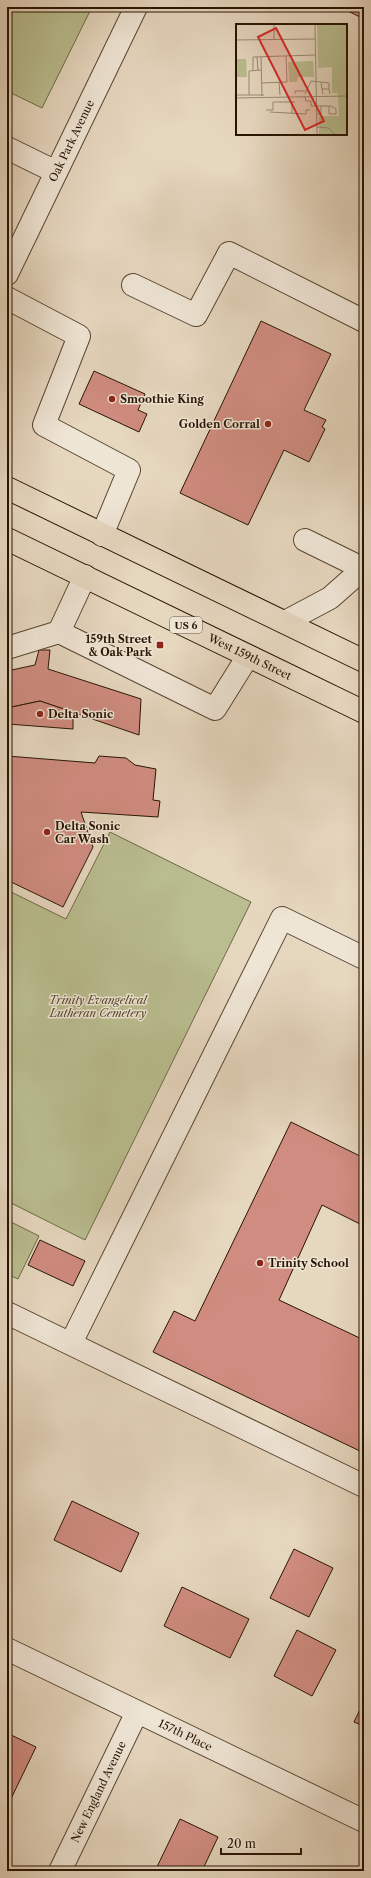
<svg xmlns="http://www.w3.org/2000/svg" width="371" height="1878" font-family="'Libre Caslon Text',serif">
  <rect width="100%" height="100%" fill="#e6d7bf"/>
  <filter id="stains"><feTurbulence type="fractalNoise" baseFrequency=".005" numOctaves="4"/><feColorMatrix values="0 0 0 0 .2 0 0 0 0 .09 0 0 0 0 .02 0 0 0 .5 -.17"/></filter>
  <radialGradient id="worn" r=".72"><stop offset=".6" stop-color="#630" stop-opacity="0"/><stop offset="1" stop-color="#630" stop-opacity=".3"/></radialGradient>
  <g fill="#b9bd8f" stroke="#706849">
    <path d="M7,7H92L42,108L7,91Z"/>
    <path d="M110,832L251,902L85,1240L7,1201V890L66,919Z"/>
    <path d="M7,1220L39,1236L18,1279L7,1274Z"/>
  </g>
  <g fill="#d08c80" stroke="#281403">
    <path d="M340,7H364V19Z"/>
    <path d="M261,321L331,354L304,410L326,420L322,427L325,429L309,462L284,450L248,525L180,493Z"/>
    <path d="M94,371L145,394L138,410L147,414L139,432L79,404Z"/>
    <path d="M39,650H50L48,669L141,699L139,735L40,701L7,708V671L35,665Z"/>
    <path d="M40,701L73,712V729L8,724L7,708Z"/>
    <path d="M7,756L95,763L99,756L126,758L135,765L156,769L153,800L160,801L158,817L81,812L93,847L63,907L7,880Z"/>
    <path d="M291,1122L364,1158V1226L322,1205L279,1300L364,1340V1453L153,1352L174,1311L195,1321Z"/>
    <path d="M40,1240L85,1261L73,1286L28,1265Z"/>
    <path d="M72,1501L139,1533L121,1572L54,1540Z"/>
    <path d="M294,1549L333,1568L309,1617L270,1598Z"/>
    <path d="M182,1587L249,1619L230,1658L164,1626Z"/>
    <path d="M297,1630L336,1650L312,1696L274,1676Z"/>
    <path d="M364,1701V1726L354,1722Z"/>
    <path d="M7,1733L36,1747L7,1807Z"/>
    <path d="M180,1819L218,1837L202,1871H155Z"/>
  </g>
  <g fill="none" stroke-linecap="round" stroke-linejoin="round">
    <defs>
      <g id="minor">
        <path d="M7,148L56,172"/>
        <path id="s1" d="M7,274L136,7"/>
        <path d="M133,285L196,315L229,253L364,321"/>
        <path d="M7,298L79,336L44,425L129,470L102,535"/>
        <path d="M305,540L364,569"/>
        <path d="M285,622L330,598L364,568"/>
        <path d="M59,632L215,709L248,656"/>
        <path d="M7,648L59,632L85,576"/>
        <path d="M7,1313L364,1486"/>
        <path d="M71,1343L282,918L364,958"/>
        <path id="s2" d="M7,1649L364,1821"/>
        <path id="s3" d="M60,1871L137,1712"/>
      </g>
      <g id="major">
        <path d="M7,488L364,661"/>
        <path id="s4" d="M7,539L364,712"/>
      </g>
    </defs>
    <use href="#minor" stroke="#584532" stroke-width="24"/>
    <use href="#major" stroke="#281403" stroke-width="24"/>
    <use href="#minor" stroke="#efe5d5" stroke-width="22"/>
    <use href="#major" stroke="#e6d7bf" stroke-width="22"/>
  </g>
  <g fill="#8f2418" stroke="#efe5d5" stroke-width="1.5">
    <circle cx="112" cy="399" r="4"/>
    <circle cx="268" cy="424" r="4"/>
    <rect x="156" y="641" width="8" height="8" rx="2"/>
    <circle cx="40" cy="714" r="4"/>
    <circle cx="47" cy="832" r="4"/>
    <circle cx="260" cy="1263" r="4"/>
  </g>
  <g text-anchor="middle" stroke-width="3" stroke-linejoin="round" paint-order="stroke">
    <rect fill="#efe5d5" stroke="#645342" stroke-width="1" x="170" y="617" width="32" height="16" rx="3"/>
    <g font-size="10" font-weight="bold" fill="#281403">
      <text x="186" y="629">US 6</text>
    </g>
    <g font-size="11" fill="#281403" stroke="#efe5d5">
      <text dy="4" stroke="none"><textPath href="#s1" startOffset="148">Oak Park Avenue</textPath></text>
      <text dy="4" stroke="none"><textPath href="#s4" startOffset="270">West 159th Street</textPath></text>
      <text dy="4" stroke="none"><textPath href="#s2" startOffset="198">157th Place</textPath></text>
      <text dy="4" stroke="none"><textPath href="#s3" startOffset="88">New England Avenue</textPath></text>
    </g>
    <g font-size="11" font-weight="bold" fill="#281403" stroke="#efe5d5" text-anchor="start">
      <text x="120" y="403">Smoothie King</text>
      <text x="260" y="428" text-anchor="end">Golden Corral</text>
      <text x="152" y="643" text-anchor="end">159th Street<tspan x="152" dy="13">&amp; Oak Park</tspan></text>
      <text x="48" y="718">Delta Sonic</text>
      <text x="55" y="830">Delta Sonic<tspan x="55" dy="13">Car Wash</tspan></text>
      <text x="268" y="1267">Trinity School</text>
    </g>
    <g font-size="11" font-style="italic" fill="#54472d" stroke="#efe5d5">
      <text x="98" y="1004">Trinity Evangelical<tspan x="98" dy="13">Lutheran Cemetery</tspan></text>
    </g>
  </g>
  <g transform="translate(236 24)">
    <rect width="111" height="111" fill="#e6d7bf"/>
    <path d="M81,0H111V111H83V92H103L102,69H96V43L82,44ZM1,35H10L11,53H1ZM77,37L78,53H62L61,58H53L52,38Z" fill="#b9bd8f"/>
    <path fill="none" stroke="#9a8974" stroke-width="1" d="M38,0V16M79,0L81,111M0,16L79,15M21,33L22,46M25,33L26,72M17,46V33L79,31M43,58L44,71M86,58L93,59V65M26,59L51,58L50,32M59,70V67H69M69,70L75,57L85,58L86,65M87,70L86,65H93L94,70M0,71H28M13,71V47L25,46M69,73L70,77H75V82H85V90H81M0,74L111,72M39,78H59M85,82H95L100,85V90H93V82M30,86H37V78H39M34,88L70,90V86H74M56,90V77M81,103L93,104L99,111"/>
    <path fill="#d62828" fill-opacity="0.15" stroke="#d62828" stroke-width="2" d="M40,4L88,97L69,106L22,13Z"/>
    <rect width="111" height="111" fill="none" stroke="#281403" stroke-width="2"/>
  </g>
  <rect width="371" height="1878" fill="none" stroke="#e6d7bf" stroke-width="24"/>
  <rect x="8" y="8" width="355" height="1862" fill="none" stroke="#281403" stroke-width="2"/>
  <rect x="12" y="12" width="347" height="1854" fill="none" stroke="#281403"/>
  <path d="M221 1848v6h80v-6" fill="none" stroke="#281403" stroke-width="2"/>
  <text x="227" y="1848" font-size="12" fill="#281403" stroke="#efe5d5" stroke-width="3" paint-order="stroke">20 m</text>
  <rect width="100%" height="100%" filter="url(#stains)"/>
  <rect width="100%" height="100%" fill="url(#worn)"/>
</svg>
